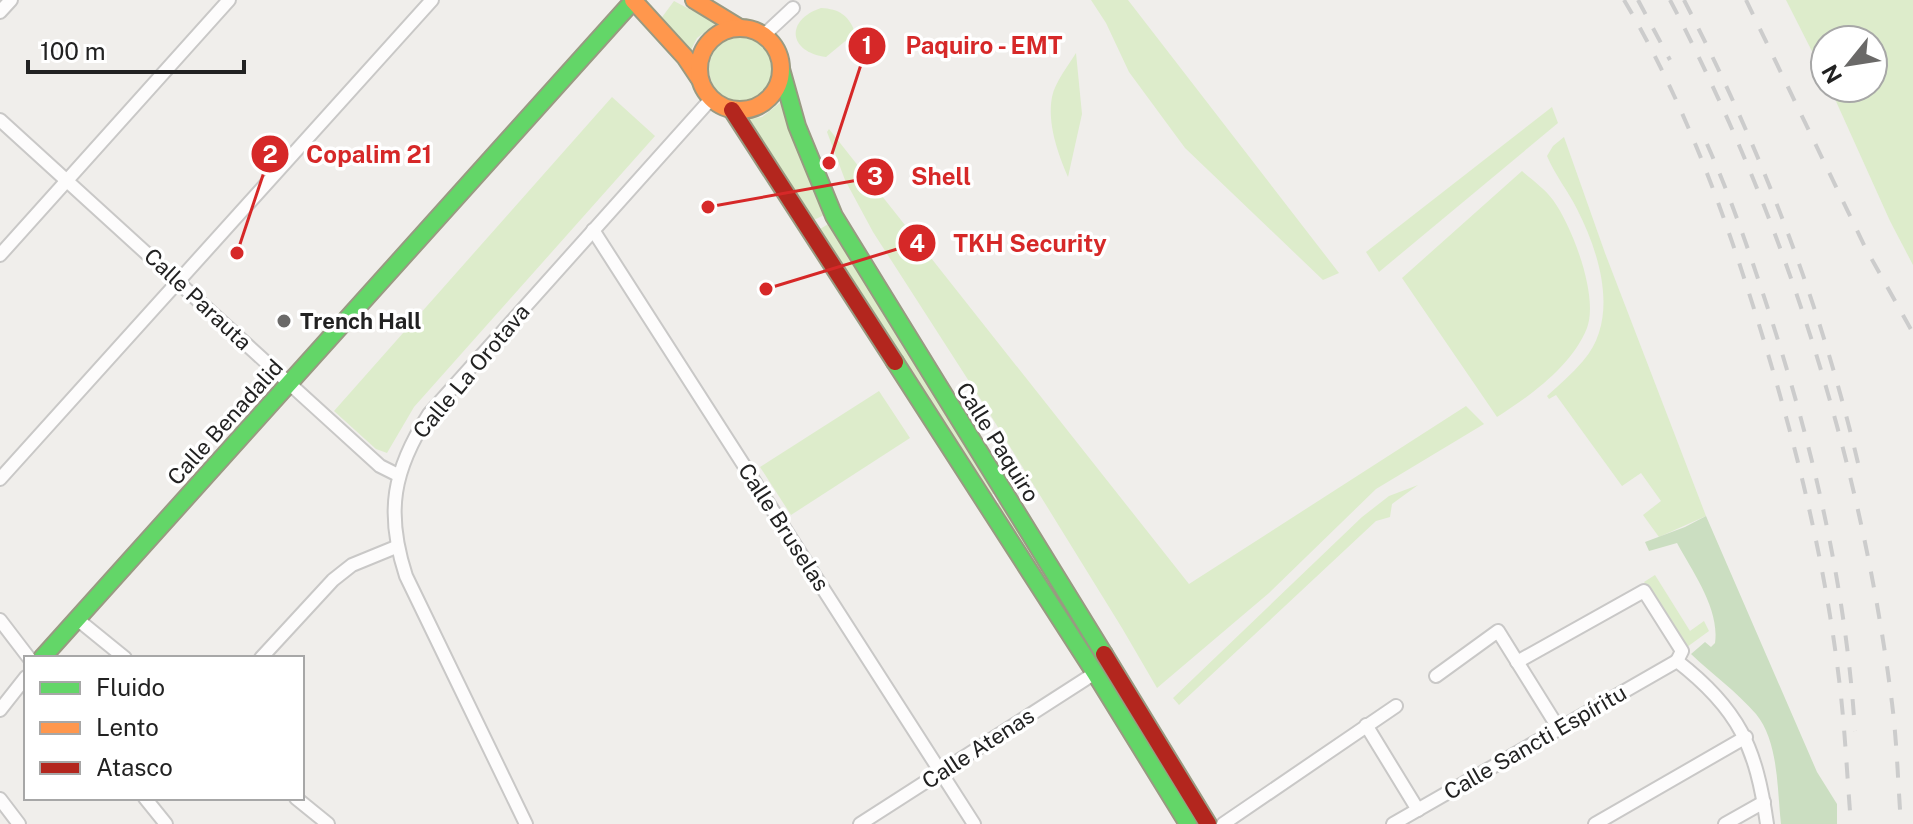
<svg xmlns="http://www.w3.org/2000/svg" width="1913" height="824" font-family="'Public Sans',sans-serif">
  <rect width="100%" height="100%" fill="#f0eeeb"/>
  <g fill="#ddeccb">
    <path d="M1091,0H1128L1339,273L1323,280L1185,148L1129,72L1106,23Z"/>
    <path d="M1786,0H1913V265L1890,221L1830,88H1873V40H1825V77Z"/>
    <path d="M674,1L716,23L697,38L690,52L660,20Z"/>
    <path d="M821,8C839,9 849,15 855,33L826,57C788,52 785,20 821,8Z"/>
    <circle cx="741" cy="69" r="32"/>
    <path d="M1076,53L1082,114L1068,177C1058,154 1047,123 1052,97C1055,82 1068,66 1076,53Z"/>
    <path d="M612,97L655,136L414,407L387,453L376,449L334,411Z"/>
    <path d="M781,102L809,179L826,214L814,220L745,120L762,117Z"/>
    <path d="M1552,107L1558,123L1379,272L1366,252Z"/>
    <path d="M829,129L1189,584L1466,406L1484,424L1376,489L1269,593L1157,688L1122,628L983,403L873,232L845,180L827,132Z"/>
    <path d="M1564,137L1605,253L1706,516L1659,537L1643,515L1661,501L1641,473L1622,486L1556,395L1549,399L1547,396C1559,385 1572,374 1583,361C1620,319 1600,254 1577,209C1568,191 1555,175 1547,156L1553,146Z"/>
    <path d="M1522,171C1532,180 1545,189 1553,200C1572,226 1599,296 1587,328C1572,366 1530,396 1497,417L1402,278Z"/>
    <path d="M830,223L856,269L998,491L990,496L820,229Z"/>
    <path d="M879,391L910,438L791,515L760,467Z"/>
    <path d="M1418,485L1392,504L1390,517L1376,521L1179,705L1173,698L1362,517L1389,496Z"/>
    <path d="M1003,500L1165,765L1162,767L996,504Z"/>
    <path d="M1655,575L1690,631L1704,621L1709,631L1687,647L1644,582Z"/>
  </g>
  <path fill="#cbdec1" d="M1706,516L1817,772L1837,804V824H1781C1777,790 1779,742 1756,714C1737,692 1712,674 1691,654L1705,642L1711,647L1715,643C1720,609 1692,571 1677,543L1649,551L1645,542L1685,527Z"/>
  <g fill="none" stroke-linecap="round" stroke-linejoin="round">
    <defs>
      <g id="street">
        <path d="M0,12L11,0"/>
        <path d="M763,36L793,8"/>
        <path d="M0,120L380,466L398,475"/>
        <path d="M593,230L974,824"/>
        <path d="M0,255L229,0"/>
        <path d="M0,479L432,0"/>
        <path d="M77,619L125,658"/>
        <path d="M0,620L29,658"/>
        <path d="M261,658L333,580L352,565L396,547"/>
        <path d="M1677,661C1739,709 1756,747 1767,824"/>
        <path d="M1517,662L1644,591L1682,651L1677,661"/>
        <path d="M1436,676L1498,631L1559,729"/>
        <path d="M0,710L26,677"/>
        <path d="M1366,725L1418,810"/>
        <path d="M145,798L166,824"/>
        <path d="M296,798L328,824"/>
        <path d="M0,799L19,824"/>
        <path d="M526,824L406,576C385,512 393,470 429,414L711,99"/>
        <path d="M860,824L1095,673"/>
        <path d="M1223,824L1396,706"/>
        <path d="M1393,824L1677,661"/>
        <path d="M1595,824L1746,737"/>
        <path d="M1725,824L1764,802"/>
      </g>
      <g id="fast">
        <path d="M781,69L797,126L834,216L1104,654"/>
        <path d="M895,362L1095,673L1188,824"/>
        <path d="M42,658L633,1"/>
      </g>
      <g id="slow">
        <path d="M633,0L685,57L699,78"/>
        <path d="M694,0L740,28"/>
        <circle cx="740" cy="69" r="41"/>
      </g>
      <g id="jam">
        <path d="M732,110L895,362"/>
        <path d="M1104,654L1208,824"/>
      </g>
    </defs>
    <use href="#street" stroke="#c9c8c7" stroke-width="16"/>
    <use href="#fast" stroke="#999a82" stroke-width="20"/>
    <use href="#slow" stroke="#999a82" stroke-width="20"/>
    <use href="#jam" stroke="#999a82" stroke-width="20"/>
    <use href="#street" stroke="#fdfcfc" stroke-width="12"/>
    <use href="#fast" stroke="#63d668" stroke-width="16"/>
    <use href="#slow" stroke="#ff974d" stroke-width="16"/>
    <use href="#jam" stroke="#b3261e" stroke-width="16"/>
    <g stroke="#ccc" stroke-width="4" stroke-dasharray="16 16" stroke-linecap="butt">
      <path d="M1624,0C1678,91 1716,190 1748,290C1789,417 1823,546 1839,679C1845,727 1847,776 1851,824"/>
      <path d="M1638,0L1670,60"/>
      <path d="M1670,0C1784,218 1861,458 1892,703C1897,743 1898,784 1901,824"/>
      <path d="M1684,0C1760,147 1820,302 1858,463"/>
      <path d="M1746,0L1866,249L1913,333"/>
      <path d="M1707,144C1732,200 1751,257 1770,315C1814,451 1846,589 1855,731"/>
    </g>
  </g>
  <circle fill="#6a6968" stroke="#fff" stroke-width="3" cx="284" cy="321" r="8"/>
  <g text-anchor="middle" stroke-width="7" stroke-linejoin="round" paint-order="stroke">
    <g font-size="22" fill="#222" stroke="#fff">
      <text transform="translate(198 299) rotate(43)" y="8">Calle Parauta</text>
      <text transform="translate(471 371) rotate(-50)" y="8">Calle La Orotava</text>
      <text transform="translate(225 422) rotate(-48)" y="8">Calle Benadalid</text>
      <text transform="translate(998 442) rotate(58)" y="8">Calle Paquiro</text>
      <text transform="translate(784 527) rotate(57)" y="8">Calle Bruselas</text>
      <text transform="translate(1535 742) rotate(-30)" y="8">Calle Sancti Espíritu</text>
      <text transform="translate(978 748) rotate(-33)" y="8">Calle Atenas</text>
    </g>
    <g font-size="22" font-weight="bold" fill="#222" stroke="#fff" text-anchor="start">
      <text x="300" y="329">Trench Hall</text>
    </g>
  </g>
  <path fill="none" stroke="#d62828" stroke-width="3" d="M829 163L867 46M237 253L270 154M708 207L875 177M766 289L917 243"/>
  <g fill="#d62828" stroke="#fff" stroke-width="3">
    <circle cx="829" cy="163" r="8"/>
    <circle cx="237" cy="253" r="8"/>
    <circle cx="708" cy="207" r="8"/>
    <circle cx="766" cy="289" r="8"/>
    <circle cx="867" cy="46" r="20"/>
    <circle cx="270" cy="154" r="20"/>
    <circle cx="875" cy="177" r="20"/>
    <circle cx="917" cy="243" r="20"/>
  </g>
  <g font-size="24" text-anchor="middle" font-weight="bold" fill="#fff">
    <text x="867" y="54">1</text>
    <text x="270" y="163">2</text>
    <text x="875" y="185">3</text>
    <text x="917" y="252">4</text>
  </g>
  <g font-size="24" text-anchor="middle" font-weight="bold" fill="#d62828" stroke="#fff" stroke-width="7" stroke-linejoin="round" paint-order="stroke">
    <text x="984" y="54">Paquiro - EMT</text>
    <text x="369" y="163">Copalim 21</text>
    <text x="941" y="185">Shell</text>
    <text x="1030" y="252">TKH Security</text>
  </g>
  <rect x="24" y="656" width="280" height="144" fill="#ffffff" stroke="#a7a7a7" stroke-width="2"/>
  <rect x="40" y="682" width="40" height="12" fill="#63d668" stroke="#a7a7a7" stroke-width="2"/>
  <text x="96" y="696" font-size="24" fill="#222222">Fluido</text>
  <rect x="40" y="722" width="40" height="12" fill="#ff974d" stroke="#a7a7a7" stroke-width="2"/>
  <text x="96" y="736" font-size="24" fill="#222222">Lento</text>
  <rect x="40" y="762" width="40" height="12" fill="#b3261e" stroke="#a7a7a7" stroke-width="2"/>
  <text x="96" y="776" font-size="24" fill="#222222">Atasco</text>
  <g transform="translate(1849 64) rotate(240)"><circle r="38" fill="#ffffff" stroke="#a7a7a7" stroke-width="2"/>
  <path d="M0-6L14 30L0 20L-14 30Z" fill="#6a6968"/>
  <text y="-12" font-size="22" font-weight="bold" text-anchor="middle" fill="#222222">N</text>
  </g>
  <path d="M28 60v12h216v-12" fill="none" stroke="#222222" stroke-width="4"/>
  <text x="40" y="60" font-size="24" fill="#222222" stroke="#ffffff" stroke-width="6" paint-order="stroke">100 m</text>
</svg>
